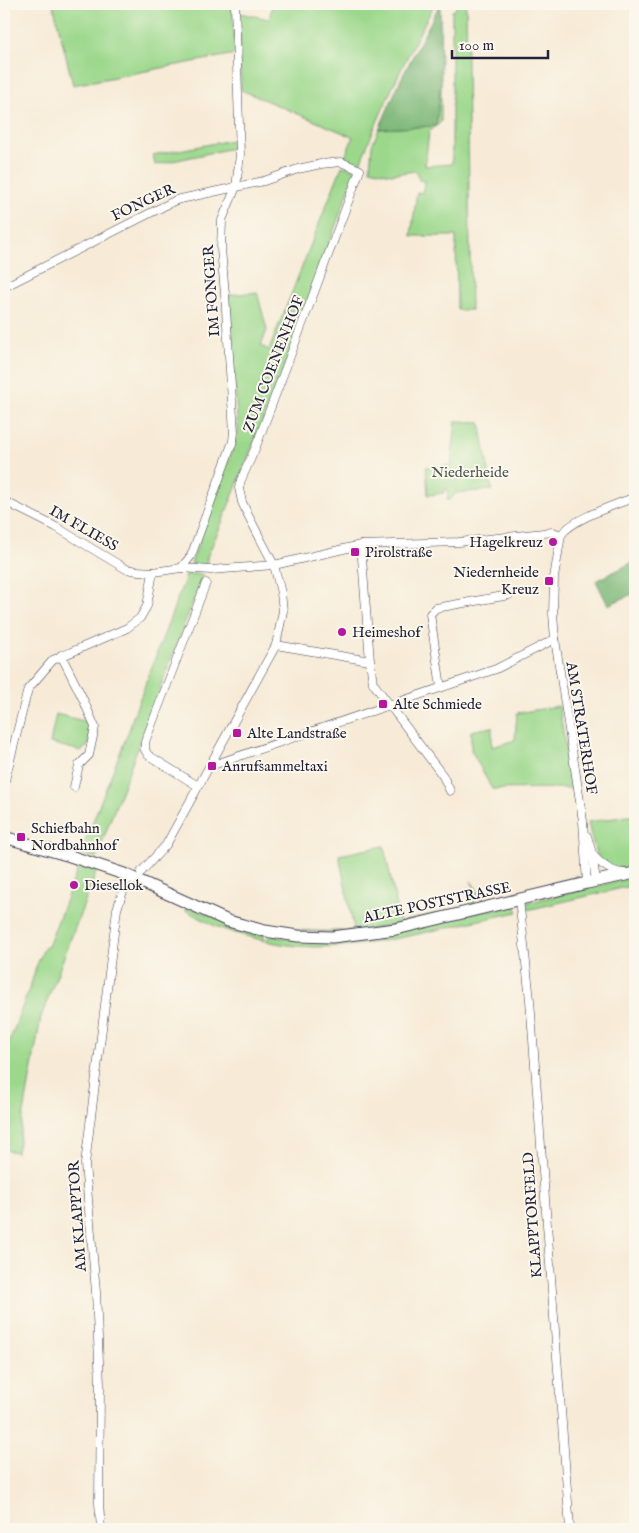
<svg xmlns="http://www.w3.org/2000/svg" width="639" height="1533" font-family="'IM FELL English',serif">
  <rect width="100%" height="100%" fill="#fbf7ec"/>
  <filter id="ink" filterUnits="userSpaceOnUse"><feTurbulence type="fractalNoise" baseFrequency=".02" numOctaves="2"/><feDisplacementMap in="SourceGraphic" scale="10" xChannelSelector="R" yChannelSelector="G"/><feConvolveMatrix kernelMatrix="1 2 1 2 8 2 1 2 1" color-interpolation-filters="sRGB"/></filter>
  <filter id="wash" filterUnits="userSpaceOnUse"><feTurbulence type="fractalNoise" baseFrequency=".0096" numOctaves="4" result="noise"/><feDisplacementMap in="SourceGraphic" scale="20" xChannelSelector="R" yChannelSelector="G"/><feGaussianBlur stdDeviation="1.12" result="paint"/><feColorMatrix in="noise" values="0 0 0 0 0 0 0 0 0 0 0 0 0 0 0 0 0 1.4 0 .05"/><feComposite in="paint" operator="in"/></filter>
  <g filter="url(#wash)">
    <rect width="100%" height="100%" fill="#f7ebd7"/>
    <g fill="#9cd88c" stroke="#5f7d64">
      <path d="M53,4H232L235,54L73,85Z"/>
      <path d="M273,4H435C406,56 381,110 359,166L344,160L353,137L241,90L239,13L269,19Z"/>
      <path d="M456,4H466L471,310H457L456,236H411L417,192L422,193L425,181L419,180L416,171L391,174L370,169L372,145L379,129L436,126L441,82V122L429,132L425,166L452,164V11L456,9Z"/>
      <path d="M237,139V147L155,165L153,155Z"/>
      <path d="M342,166L356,170L286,362L221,525L207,557V565L191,564L235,443L238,431L228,295L257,292L267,330L261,346L269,350Z"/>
      <path d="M456,421L480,422L492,490L456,493L450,500H447L448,489H444V493L428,495L426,467L451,465Z"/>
      <path d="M187,573L203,575L96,858L80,854L131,725H130Z"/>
      <path d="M559,706L572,788L492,789L471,750V731L492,727V747L515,740L517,713Z"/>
      <path d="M56,714L88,722L92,729L88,746L81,751L50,743Z"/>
      <path d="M635,815V867C596,872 595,854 588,822Z"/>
      <path d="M384,846L400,922L471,906L468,887L475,895V903L471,906L390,926L337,933L287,931L236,920L204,906C217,911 230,917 244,920C280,931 317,933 354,930L339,855Z"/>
      <path d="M77,864L97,870L41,1017L17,1152L4,1150V1056L32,981L36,967L45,946L48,947L78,868L76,867Z"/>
      <path d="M578,875L574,880L484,902L480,899L471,881L484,900L489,901L571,879Z"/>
      <path d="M635,877V885L523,911L526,903Z"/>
      <path d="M515,906L518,912C489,918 461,924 432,931C377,943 321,954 266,941L269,936L307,940Z"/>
      <path d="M187,907L264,935L265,941L232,932L215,926L185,910Z"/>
    </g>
    <g fill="#7db878" stroke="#506d5a">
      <path d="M440,4L441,82L436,126L379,129L400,81Z"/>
      <path d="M635,561V593L608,605L596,581Z"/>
    </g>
  </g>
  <g filter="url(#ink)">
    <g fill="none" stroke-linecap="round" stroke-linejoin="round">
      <defs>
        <g id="street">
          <path d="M4,287L176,200L264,181L298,169L321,164L341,162L360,170L306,314L255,449L241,480L239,488L242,502L248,515L274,565L281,593L283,611L276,645L166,845L141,872"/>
          <path d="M4,501L56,527L126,569L138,571L153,572L181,568L211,570L274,565L361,545L459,542L553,532L561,535"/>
          <path d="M361,545L370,661L373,683L443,776L450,791"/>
          <path d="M181,568L191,556L233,441L234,432L225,294L221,249L222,220L236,187L240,155L235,4"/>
          <path d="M276,645L370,661"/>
          <path d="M61,655L83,699L95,727L89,755L79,765L74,787"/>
          <path d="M441,687L430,614L436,608L509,595"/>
          <path d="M210,766L496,669L555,639"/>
          <path d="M4,784L28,689L53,660L127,628L140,618L147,606L153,572"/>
          <path d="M198,786L148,755L145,750V742L206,583"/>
          <path d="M587,836L592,853L596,881"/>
          <path d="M593,855C600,864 614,874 626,873"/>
          <path d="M587,883L583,821L555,639L553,614L554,578L561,535C573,518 616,505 635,497"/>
          <path d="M519,899L530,1000L570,1529"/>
          <path d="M101,1529L99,1503L100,1385L96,1292L85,1164L117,909L127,880L133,877"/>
        </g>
        <path id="secondary" d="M4,837L70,856L124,874L228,921L265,931L298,936L332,937L396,929L587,883L635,873"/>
      </defs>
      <use href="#street" stroke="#424052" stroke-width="9"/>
      <use href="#secondary" stroke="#424052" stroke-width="13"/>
      <use href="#street" stroke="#fff" stroke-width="8"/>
      <use href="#secondary" stroke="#fff" stroke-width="11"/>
    </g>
  </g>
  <g fill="#b5179e" stroke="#fbf7ec" stroke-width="2">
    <circle cx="553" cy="542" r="5"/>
    <rect x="350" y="547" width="10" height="10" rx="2.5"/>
    <rect x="544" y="576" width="10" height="10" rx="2.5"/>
    <circle cx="342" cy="632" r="5"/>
    <rect x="378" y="699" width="10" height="10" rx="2.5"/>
    <rect x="232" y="728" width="10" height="10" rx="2.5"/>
    <rect x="207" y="761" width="10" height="10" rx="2.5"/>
    <rect x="16" y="832" width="10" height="10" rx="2.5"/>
    <circle cx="74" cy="885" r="5"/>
  </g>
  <g text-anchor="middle" stroke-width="4" stroke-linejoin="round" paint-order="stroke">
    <g font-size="15" fill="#22223b" stroke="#fbf7ec">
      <text transform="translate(143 202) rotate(-25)" y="5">FONGER</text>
      <text transform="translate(211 291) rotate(-94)" y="5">IM FONGER</text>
      <text transform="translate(273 364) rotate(-69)" y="5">ZUM COENENHOF</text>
      <text transform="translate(84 528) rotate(30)" y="5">IM FLIESS</text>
      <text transform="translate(582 728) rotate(81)" y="5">AM STRATERHOF</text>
      <text transform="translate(437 902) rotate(-12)" y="5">ALTE POSTSTRASSE</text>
      <text transform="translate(532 1215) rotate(-94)" y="5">KLAPPTORFELD</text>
      <text transform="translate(77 1216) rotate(-94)" y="5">AM KLAPPTOR</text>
    </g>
    <g font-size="15" fill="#475953" stroke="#fbf7ec">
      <text x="470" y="477">Niederheide</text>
    </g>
    <g font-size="15" fill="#22223b" stroke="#fbf7ec" text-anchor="start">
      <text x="543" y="547" text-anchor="end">Hagelkreuz</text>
      <text x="365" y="557">Pirolstraße</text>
      <text x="539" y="577" text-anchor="end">Niedernheide<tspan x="539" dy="17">Kreuz</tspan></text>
      <text x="352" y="637">Heimeshof</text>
      <text x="393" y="709">Alte Schmiede</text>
      <text x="247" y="738">Alte Landstraße</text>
      <text x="222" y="771">Anrufsammeltaxi</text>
      <text x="31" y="833">Schiefbahn<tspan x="31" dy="17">Nordbahnhof</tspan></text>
      <text x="84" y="890">Diesellok</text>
    </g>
  </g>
  <rect width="639" height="1533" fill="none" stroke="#fbf7ec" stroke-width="20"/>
  <path d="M452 50v8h96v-8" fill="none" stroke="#22223b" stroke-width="2.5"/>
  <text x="459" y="50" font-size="15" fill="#22223b" stroke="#fbf7ec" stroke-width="4" paint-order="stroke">100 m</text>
</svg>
